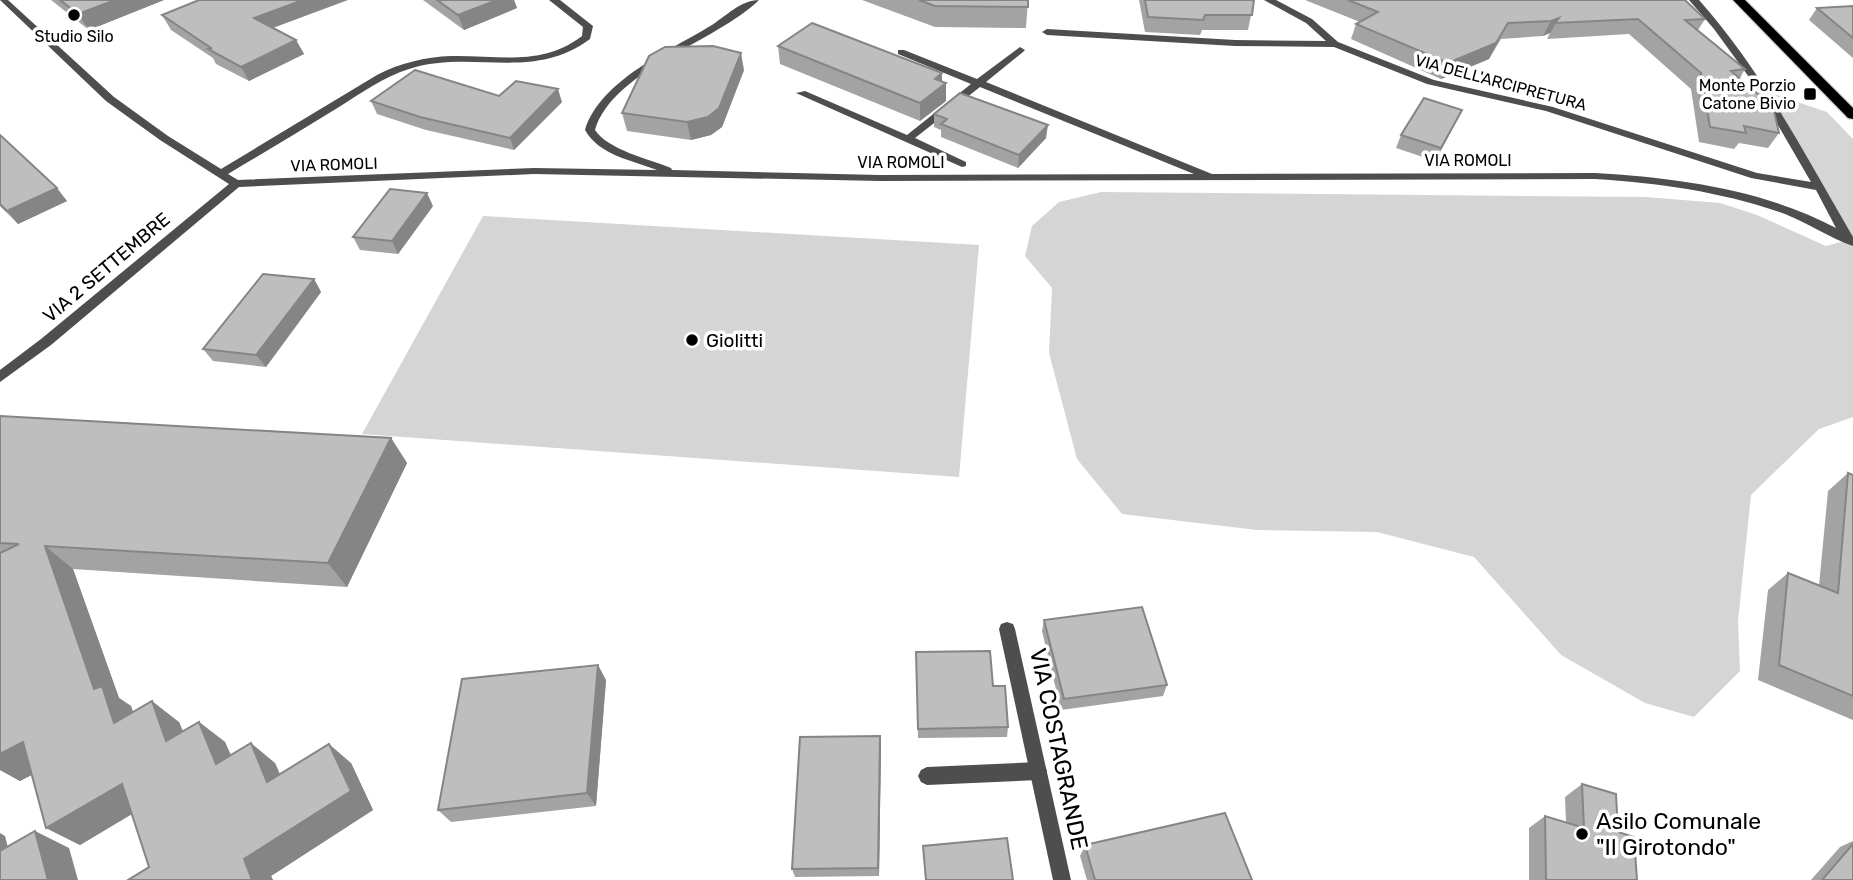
<svg xmlns="http://www.w3.org/2000/svg" width="1853" height="880" font-family="Rubik,sans-serif">
  <rect width="100%" height="100%" fill="#fff"/>
  <g fill="#d5d5d5">
    <path d="M1762,90L1827,112L1853,139V417L1819,429L1751,495L1738,621L1740,671L1694,717L1645,703L1561,655L1474,557L1377,532L1257,530L1122,514L1077,459L1049,353L1052,288L1025,256L1032,226L1059,202L1101,192L1646,197L1720,203L1757,215L1826,246L1848,240Z"/>
    <path d="M483,216L979,245L959,477L362,434Z"/>
  </g>
  <g fill="none" stroke-linecap="round" stroke-linejoin="round">
    <defs>
      <path id="primary" d="M1733,0H1745L1853,108V119L1848,118Z"/>
    </defs>
    <use href="#primary" stroke="#dbdbdb" stroke-width="3"/>
    <path fill="#4e4e4e" fill-rule="evenodd" d="M1038,762L1044,765L1047,771L1044,777L1038,780L927,785L921,782L918,776L921,770L927,767Z"/>
    <g fill="#4e4e4e" fill-rule="evenodd">
      <path d="M0,0H8L114,97L168,136L221,169L377,75C400,63 425,57 451,56C499,55 541,67 582,36L583,27L549,0H560L593,26L590,39C533,82 471,49 409,69C384,77 361,93 339,107C302,130 265,152 228,174L238,180L534,168L657,170C631,160 599,155 585,130C600,80 671,50 712,25C726,16 741,0 759,0C716,42 613,70 595,130C608,150 649,159 671,168L672,170L880,175L1194,174L980,87L915,138L966,162V166L962,167L796,93L805,91L907,135L971,84L898,54V50H904L977,79L1020,47L1025,50L1023,52L986,82L1212,174L1595,173C1678,178 1762,189 1836,228L1816,190L1751,178L1546,111L1427,84L1334,47L1235,46L1047,35L1042,32L1047,29L1235,40L1326,41L1306,23L1264,0H1276L1312,19L1338,42L1434,80L1553,107L1757,173L1811,182L1754,84L1714,29L1689,0H1699C1763,72 1805,155 1853,237V246C1830,238 1808,223 1785,214C1723,192 1660,183 1595,179L880,181L534,174L239,187L51,345L0,382V370L41,339L229,184L160,140L106,101Z"/>
      <path d="M1007,622L1013,624L1015,629L1071,880H1053L999,629L1001,624Z"/>
    </g>
    <use href="#primary" fill="#000" fill-rule="evenodd"/>
  </g>
  <g fill="#a3a3a3">
    <path d="M51,0H164L89,30Z"/>
    <path d="M423,0H514L517,8L464,30Z"/>
    <path d="M862,0H1028L1026,28L935,27Z"/>
    <path d="M1139,0H1254L1248,30H1202L1200,35L1145,32Z"/>
    <path d="M1305,0H1685L1705,19L1698,30L1745,69L1740,78L1779,133L1768,148L1739,143L1734,149L1699,142L1691,89L1629,34L1547,39L1550,33L1543,36L1501,39L1489,59L1441,79L1351,39L1356,24L1360,22Z"/>
    <path d="M1853,6V58L1809,20L1817,8Z"/>
    <path d="M162,15L274,28L296,40L304,54L249,81L216,64L213,58L171,30Z"/>
    <path d="M778,46L942,82L946,101L920,121L780,64Z"/>
    <path d="M744,70L722,127L711,135L691,140L627,131L622,113Z"/>
    <path d="M499,96L562,102L514,150L426,130L377,114L371,101Z"/>
    <path d="M1462,110L1456,122L1435,161L1396,148L1401,135Z"/>
    <path d="M934,114L1046,138L1018,168L941,137V130L934,127Z"/>
    <path d="M0,135L67,201L18,224L0,206Z"/>
    <path d="M433,206L398,254L360,250L353,237Z"/>
    <path d="M314,279L321,292L266,367L213,361L203,349Z"/>
    <path d="M0,416L391,438L407,463L347,587L73,569L119,698L131,706L133,712L179,722L183,731L199,722L225,742L231,755L275,763L280,774L351,763L373,810L271,876L273,880H128L149,867L132,814L80,845L46,828L32,775L20,781L0,770Z"/>
    <path d="M1848,473L1853,475V720L1758,680L1768,590L1788,573L1819,586L1828,491Z"/>
    <path d="M1044,620L1167,685L1163,696L1061,710L1042,631Z"/>
    <path d="M916,652L993,686L1008,727L1007,737L918,738Z"/>
    <path d="M606,680L596,806L451,822L438,810Z"/>
    <path d="M880,736L881,745L879,876L795,877L792,869Z"/>
    <path d="M1582,784L1618,832L1637,880H1529V828L1545,816L1566,822L1565,797Z"/>
    <path d="M1853,841V880H1811L1840,847Z"/>
    <path d="M1085,845L1252,880H1087L1080,856Z"/>
  </g>
  <g fill="#858585">
    <path d="M115,0H164L89,30L78,14Z"/>
    <path d="M303,0H348L262,32L254,18Z"/>
    <path d="M497,0H514L517,8L464,30L458,15Z"/>
    <path d="M1559,18L1550,33L1543,36L1551,21Z"/>
    <path d="M1508,23L1489,59L1441,79L1448,63Z"/>
    <path d="M296,40L304,54L249,81L241,67Z"/>
    <path d="M741,53L744,70L722,127L711,135L691,140L687,122Z"/>
    <path d="M942,73V86L946,83V101L920,121V103L935,79Z"/>
    <path d="M558,89L562,102L514,150L510,138Z"/>
    <path d="M1462,110L1456,122L1435,161L1441,148Z"/>
    <path d="M1048,125L1046,138L1018,168L1019,155Z"/>
    <path d="M57,188L67,201L18,224L7,211Z"/>
    <path d="M427,193L433,206L398,254L392,241Z"/>
    <path d="M314,279L321,292L266,367L256,355Z"/>
    <path d="M391,438L407,463L347,587L328,563Z"/>
    <path d="M45,546L73,569L119,698L131,706L143,743L114,723L94,689Z"/>
    <path d="M598,665L606,680L596,806L587,793Z"/>
    <path d="M152,701L179,722L194,760L166,741Z"/>
    <path d="M199,722L225,742L242,783L216,764Z"/>
    <path d="M880,736L881,745L879,876L878,868Z"/>
    <path d="M23,742L56,761L20,781L0,770V754Z"/>
    <path d="M251,743L275,763L291,801L267,782Z"/>
    <path d="M329,744L351,763L373,810L271,876L273,880H252L244,859Z"/>
    <path d="M122,784L152,802L80,845L46,828Z"/>
    <path d="M35,831L69,848L78,880H48Z"/>
    <path d="M0,833L5,836L16,879L0,873Z"/>
  </g>
  <g fill="#bebebe" stroke="#858585" stroke-width="2">
    <path d="M60,0H115L78,14Z"/>
    <path d="M199,0H303L254,18L296,40L241,67L208,49L211,48L162,15Z"/>
    <path d="M437,0H497L458,15Z"/>
    <path d="M919,0H1028V7L935,6Z"/>
    <path d="M1145,0H1254L1252,15H1205L1203,20L1148,17Z"/>
    <path d="M1348,0H1685L1705,19L1685,20L1745,69L1731,71L1773,107L1779,133L1744,126L1746,133L1710,127L1701,73L1638,19L1555,23L1559,18L1551,21L1508,23L1496,43L1448,63L1356,24L1378,12Z"/>
    <path d="M1853,6V38L1817,8Z"/>
    <path d="M812,23L942,73L935,79L946,83L920,103L778,46Z"/>
    <path d="M713,46L741,53L719,108L708,117L687,122L622,113L649,56L665,47Z"/>
    <path d="M415,70L499,96L516,81L558,89L510,138L420,117L371,101Z"/>
    <path d="M960,93L1048,125L1019,155L941,124L947,119L934,114Z"/>
    <path d="M1424,98L1462,110L1441,148L1401,135Z"/>
    <path d="M0,135L57,188L7,211L0,204Z"/>
    <path d="M390,189L427,193L392,241L353,237Z"/>
    <path d="M263,274L314,279L256,355L203,349Z"/>
    <path d="M0,416L391,438L328,563L45,546L94,689L102,686L114,723L152,701L166,741L199,722L216,764L251,743L267,782L329,744L351,791L244,859L252,880H128L149,867L122,784L46,828L23,742L0,754V553L19,544L0,543Z"/>
    <path d="M1848,473L1853,475V696L1779,665L1788,573L1838,593Z"/>
    <path d="M1142,607L1167,685L1064,699L1044,620Z"/>
    <path d="M990,651L993,686H1005L1008,727L918,729L916,652Z"/>
    <path d="M598,665L587,793L438,810L462,679Z"/>
    <path d="M880,736L878,868L792,869L800,737Z"/>
    <path d="M1582,784L1616,794L1618,832L1634,837L1637,880H1546L1545,816L1584,828Z"/>
    <path d="M1225,813L1252,880H1095L1085,845Z"/>
    <path d="M35,831L48,880H0V851Z"/>
    <path d="M1007,838L1013,880H926L923,846Z"/>
    <path d="M1853,844V880H1822Z"/>
  </g>
  <g fill="#000" stroke="#fff" stroke-width="2.5">
    <circle cx="74" cy="15" r="7"/>
    <rect x="1803" y="87" width="14" height="14" rx="3.5"/>
    <circle cx="692" cy="340" r="7"/>
    <circle cx="1582" cy="834" r="7"/>
  </g>
  <g text-anchor="middle" stroke-width="7" stroke-linejoin="round" paint-order="stroke">
    <g font-size="16" fill="#000" stroke="#fff">
      <text x="74" y="42">Studio Silo</text>
      <text x="1796" y="91" text-anchor="end">Monte Porzio<tspan x="1796" dy="18">Catone Bivio</tspan></text>
    </g>
    <g font-size="16" fill="#000" stroke="#fff">
      <text transform="translate(1501 82) rotate(15)" y="6">VIA DELL'ARCIPRETURA</text>
      <text x="1468" y="166">VIA ROMOLI</text>
      <text x="901" y="168">VIA ROMOLI</text>
      <text transform="translate(334 164) rotate(-2)" y="6">VIA ROMOLI</text>
    </g>
    <g font-size="19" fill="#000" stroke="#fff">
      <text transform="translate(106 267) rotate(-40)" y="7">VIA 2 SETTEMBRE</text>
    </g>
    <g font-size="19" fill="#000" stroke="#fff" text-anchor="start">
      <text x="706" y="347">Giolitti</text>
    </g>
    <g font-size="23" fill="#000" stroke="#fff">
      <text transform="translate(1059 749) rotate(78)" y="8">VIA COSTAGRANDE</text>
    </g>
    <g font-size="23" fill="#000" stroke="#fff" text-anchor="start">
      <text x="1596" y="829">Asilo Comunale<tspan x="1596" dy="26">"Il Girotondo"</tspan></text>
    </g>
  </g>
</svg>
